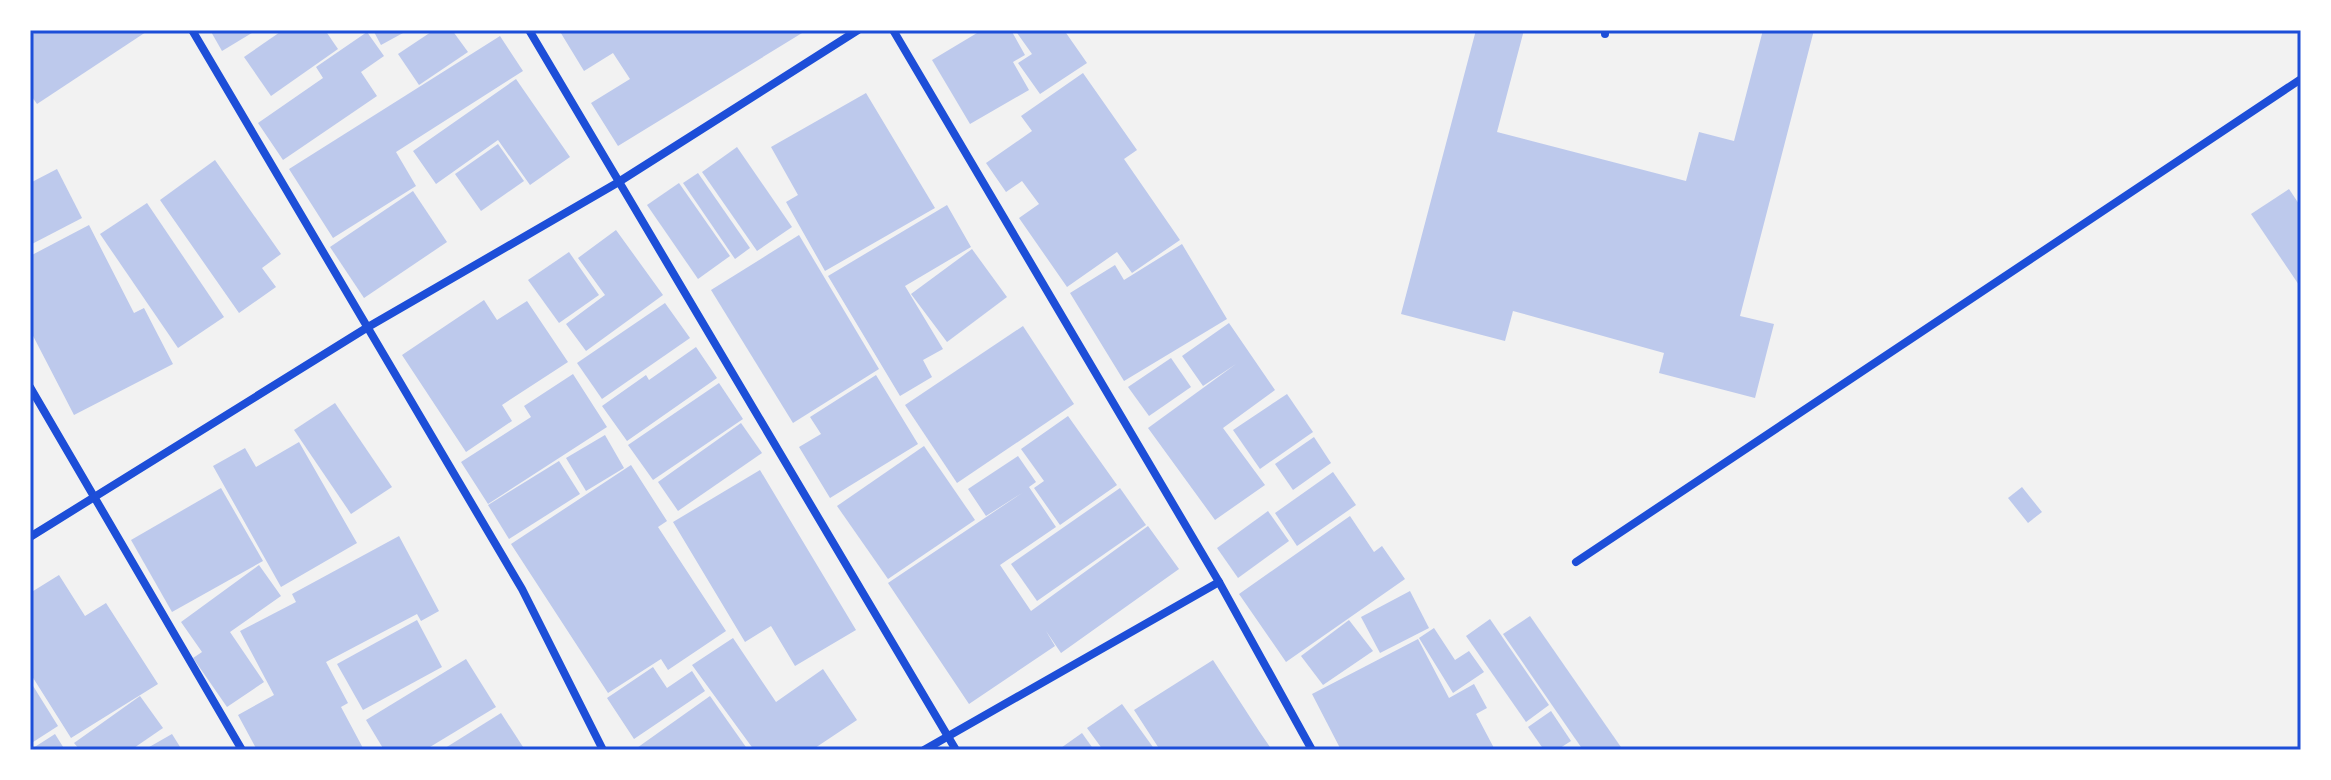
<svg xmlns="http://www.w3.org/2000/svg" width="2331" height="780" font-family="'Fira Sans',sans-serif">
  <rect width="100%" height="100%" fill="#f2f2f2"/>
  <g fill="#bdc9ec">
    <path d="M39,30H149L37,104L30,94V36Z"/>
    <path d="M210,30H257L222,51Z"/>
    <path d="M283,30H325L338,49L271,96L244,57Z"/>
    <path d="M373,30H402L403,33L381,45Z"/>
    <path d="M434,30H452L468,52L419,85L398,54Z"/>
    <path d="M559,30H807L618,146L591,103L630,79L613,53L584,71Z"/>
    <path d="M982,30H1011L1025,55L1013,62L1029,90L970,124L932,60Z"/>
    <path d="M1015,30H1064L1087,63L1040,94L1018,63L1032,54Z"/>
    <path d="M1476,30H1524L1497,132L1686,181L1699,132L1734,141L1763,30H1814L1740,316L1774,324L1755,398L1659,373L1664,353L1513,311L1505,341L1401,314Z"/>
    <path d="M367,32L384,56L361,72L377,96L283,160L258,123L323,78L316,67Z"/>
    <path d="M500,36L523,71L396,152L416,186L333,238L289,169Z"/>
    <path d="M1083,73L1137,150L1124,159L1180,240L1132,273L1117,252L1067,287L1019,218L1039,204L1022,181L1006,192L986,163L1032,131L1021,116Z"/>
    <path d="M516,79L570,157L530,185L498,140L436,184L413,151Z"/>
    <path d="M866,93L935,208L825,271L786,202L798,195L771,147Z"/>
    <path d="M498,144L524,181L481,211L455,174Z"/>
    <path d="M737,147L792,227L757,251L702,172Z"/>
    <path d="M215,160L281,254L262,268L276,287L239,313L160,200Z"/>
    <path d="M57,169L82,218L30,245V183Z"/>
    <path d="M698,173L750,248L735,259L683,183Z"/>
    <path d="M679,183L730,256L698,279L647,205Z"/>
    <path d="M2289,189L2301,207V288L2251,214Z"/>
    <path d="M413,191L447,242L364,298L330,247Z"/>
    <path d="M147,203L224,317L178,348L100,234Z"/>
    <path d="M947,205L971,247L905,286L943,349L923,360L932,377L900,396L828,276Z"/>
    <path d="M89,225L134,313L144,308L173,364L74,415L30,330V256Z"/>
    <path d="M616,230L663,295L586,351L566,324L605,295L578,258Z"/>
    <path d="M799,235L879,369L793,423L711,290Z"/>
    <path d="M1182,244L1227,319L1124,381L1070,293L1115,265L1124,280Z"/>
    <path d="M972,249L1007,297L947,342L911,294Z"/>
    <path d="M569,252L599,295L559,323L528,280Z"/>
    <path d="M484,300L497,320L527,301L568,362L502,405L512,421L466,452L402,355Z"/>
    <path d="M665,303L690,338L602,399L577,363Z"/>
    <path d="M1229,323L1275,390L1223,428L1265,485L1215,520L1148,428L1236,364L1203,386L1182,356Z"/>
    <path d="M1023,326L1074,404L957,483L905,405Z"/>
    <path d="M696,347L717,378L627,441L602,406L646,375L649,380Z"/>
    <path d="M1171,358L1191,387L1149,416L1128,387Z"/>
    <path d="M573,374L607,427L488,504L461,462L531,417L524,406Z"/>
    <path d="M876,375L918,444L830,498L799,447L821,434L810,417Z"/>
    <path d="M719,383L743,419L653,480L628,445Z"/>
    <path d="M1287,394L1313,432L1260,469L1233,430Z"/>
    <path d="M335,403L392,487L351,514L294,430Z"/>
    <path d="M1068,416L1117,485L1060,525L1034,488L1044,481L1021,449Z"/>
    <path d="M741,423L762,453L678,511L658,482Z"/>
    <path d="M605,435L624,468L586,491L566,458Z"/>
    <path d="M1314,437L1331,463L1293,490L1275,464Z"/>
    <path d="M299,442L357,543L281,587L213,466L245,448L256,467Z"/>
    <path d="M924,446L975,520L888,579L837,506Z"/>
    <path d="M1018,456L1036,482L1029,487L1056,527L1000,565L1031,611L1148,526L1179,569L1061,653L1046,631L1055,646L969,704L888,583L1022,493L986,516L968,489Z"/>
    <path d="M559,461L580,494L509,539L488,505Z"/>
    <path d="M631,465L667,521L658,527L726,631L668,670L661,659L608,693L511,544Z"/>
    <path d="M760,470L856,630L795,666L771,626L745,642L673,522Z"/>
    <path d="M1333,472L1356,505L1297,546L1275,513Z"/>
    <path d="M2022,487L2042,512L2028,523L2008,498Z"/>
    <path d="M221,488L263,561L172,612L131,540Z"/>
    <path d="M1120,488L1146,525L1037,601L1011,564Z"/>
    <path d="M1268,511L1289,541L1238,578L1217,548Z"/>
    <path d="M1350,516L1374,552L1382,546L1405,579L1286,662L1239,594Z"/>
    <path d="M399,536L439,611L421,621L417,614L326,662L348,703L341,707L364,750H257L238,715L274,695L240,631L296,602L292,594Z"/>
    <path d="M259,565L281,596L230,632L264,682L227,707L193,658L202,652L181,622Z"/>
    <path d="M59,575L85,616L106,603L158,684L71,738L30,673V593Z"/>
    <path d="M1410,591L1429,628L1380,653L1361,617Z"/>
    <path d="M1530,616L1623,750H1583L1503,634Z"/>
    <path d="M1490,619L1549,705L1526,722L1466,636Z"/>
    <path d="M417,620L442,667L363,710L337,664Z"/>
    <path d="M1349,620L1373,651L1323,685L1301,656Z"/>
    <path d="M1434,628L1455,660L1469,651L1484,672L1453,693L1419,638Z"/>
    <path d="M733,638L776,702L823,669L857,720L812,750H754L692,665Z"/>
    <path d="M1418,639L1449,698L1474,684L1487,708L1476,714L1495,750H1341L1312,694Z"/>
    <path d="M466,659L496,707L425,750H384L366,720Z"/>
    <path d="M1213,660L1259,731L1272,750H1160L1134,710Z"/>
    <path d="M653,667L667,688L692,671L705,691L634,739L607,698Z"/>
    <path d="M30,681L58,726L30,744Z"/>
    <path d="M140,696L163,728L131,750H80L74,743Z"/>
    <path d="M710,696L748,750H634Z"/>
    <path d="M1122,704L1155,750H1103L1087,728Z"/>
    <path d="M1551,711L1571,741L1557,750H1544L1528,727Z"/>
    <path d="M501,713L525,750H442Z"/>
    <path d="M1082,733L1094,750H1058Z"/>
    <path d="M55,734L65,750H30Z"/>
    <path d="M172,734L182,750H144Z"/>
  </g>
  <g fill="none" stroke-linecap="round" stroke-linejoin="round">
    <g stroke="#1d4ed8" stroke-width="8">
      <path d="M192,30L522,589L603,750"/>
      <path d="M529,30L956,750"/>
      <path d="M893,30L1219,582L1312,750"/>
      <path d="M1605,34V30"/>
      <path d="M30,387L242,750"/>
      <path d="M30,537L368,327L617,183L858,30"/>
      <path d="M1576,562L2301,79"/>
      <path d="M924,750L1219,582"/>
    </g>
  </g>
  <rect width="2331" height="780" fill="none" stroke="#ffffff" stroke-width="64"/>
  <rect x="32" y="32" width="2267" height="716" fill="none" stroke="#1d4ed8" stroke-width="3"/>
</svg>
